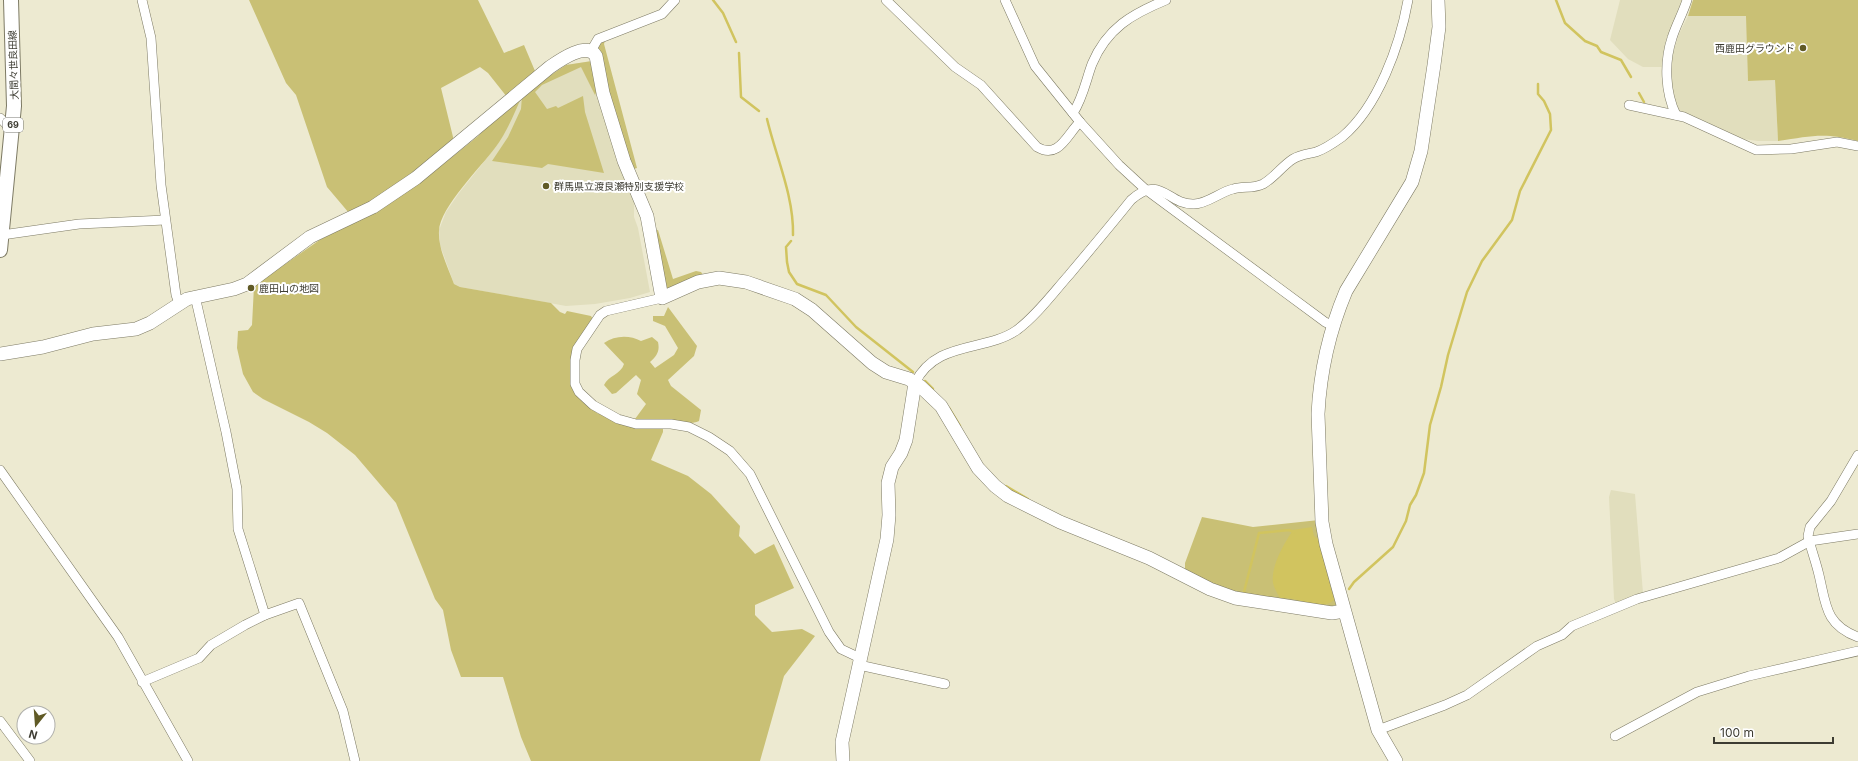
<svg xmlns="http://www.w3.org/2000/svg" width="1858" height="761" font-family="Inter,'Noto Sans JP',sans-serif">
  <rect width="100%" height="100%" fill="#edead1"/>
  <g fill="#e1debd">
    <path d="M1620,0H1682L1666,40L1662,59L1670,62L1679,34L1688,16L1747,15L1748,81L1775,80L1778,141H1758L1743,139L1700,119L1674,109L1671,71L1661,67H1643L1628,59L1610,40Z"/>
    <path d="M592,61L634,198V217L638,228L650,292L630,298L595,304L566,306L460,287L454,284L440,245L439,230L446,212L459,193L495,148L505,132L522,95L566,65Z"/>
    <path d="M1611,490L1635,494L1643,593L1616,604L1614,599L1609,497Z"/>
  </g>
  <g fill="#c9c075">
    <path d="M249,0H478L504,53L524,45L535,71L507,97L488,73L480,67L441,88L454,141L393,190L349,213L327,187L296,95L286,83Z"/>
    <path d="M1693,0H1858V141C1825,132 1811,136 1778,141L1775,80L1748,81L1746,16H1688Z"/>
    <path d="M653,22L605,41L604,44L637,168L630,170L606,93L598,45L599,43Z"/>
    <path d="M592,61L597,91L595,95L581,67L542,85L535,92L547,109L556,106L558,108L583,96L585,112L604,173L548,164L542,168L492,161L508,137L521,109L522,96C514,114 507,132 495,148C481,167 440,207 439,231C438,249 448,267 454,284L460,287L551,303L560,312L565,314L567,311L591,316L594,321L575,344L572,351V388L580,398L597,413L634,427L635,419L646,404L637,394L641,380L636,375L616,393L612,394L604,385C608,376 621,374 624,364L604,343C615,335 630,335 641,341L652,337L658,342C660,351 657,356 650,362L655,368L674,355L678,348L665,326L653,321V316H664L668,307L697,346L694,356L668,380L671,386L701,410L699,421C688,426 676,420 663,420V432L651,460L688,476L711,494L740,526L739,536L755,554L774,544L794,588L755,605V615L772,632L802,629L815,636L784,676L760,761H531L521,737L503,677H461L451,650L443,610L435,599L396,503L355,455L327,433L309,422L263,399L253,392L243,374L237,348L238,331L248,330L252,325L254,286L321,239L374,213L422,181L477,137L499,115L539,83L566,65Z"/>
    <path d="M658,230L673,279L696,271L701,272L704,276L674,288H665L653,231Z"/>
    <path d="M1202,517L1253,527L1319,520L1336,605L1329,607L1247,597L1185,572V563Z"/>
  </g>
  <path fill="#d1c45f" d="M1312,527L1314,536L1318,539L1334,600C1323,612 1295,596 1280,598C1277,593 1274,588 1273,583C1271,565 1284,544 1293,530Z"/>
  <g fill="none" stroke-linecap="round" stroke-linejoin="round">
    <g stroke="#d1c45f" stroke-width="2.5">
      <path d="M713,0L723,13L736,42"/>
      <path d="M1556,0L1565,23L1585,41L1597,46L1601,52L1621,60L1631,77"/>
      <path d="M739,53L741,97L759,111"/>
      <path d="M1639,93L1644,102"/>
      <path d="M767,119C776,157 794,196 793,235"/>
      <path d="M791,241L786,247L787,262L789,272L797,284L826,295L856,327L913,372"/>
      <path d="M925,381L933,389"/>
      <path d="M949,408L960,426"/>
      <path d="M1006,486L1028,499"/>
      <path d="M1349,589L1354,582L1393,547L1406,521L1410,505L1416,495L1424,473L1430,425L1441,387L1448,355L1467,292L1482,261L1512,220L1520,191L1551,130L1550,114L1544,101L1538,94V84"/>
      <path d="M1244,592L1259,533L1289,530L1294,532"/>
    </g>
    <defs>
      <g id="street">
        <path d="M142,0L151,38L161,185L176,295L179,303"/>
        <path d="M886,0L955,67L981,85L1037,147C1059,160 1067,134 1080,122"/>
        <path d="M1005,0L1035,66L1080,122L1119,165L1145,189L1325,322L1333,326"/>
        <path d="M591,51L598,39L662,14L675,0"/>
        <path d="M1629,105L1684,117L1756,150L1791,149L1837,142L1858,146"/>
        <path d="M1073,113C1083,98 1086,80 1092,64C1107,28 1132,14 1166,0"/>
        <path d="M1676,115C1665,92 1664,62 1672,38C1676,25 1683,13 1687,0"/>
        <path d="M0,118L6,124L13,125"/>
        <path d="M2,235L79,224L165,220"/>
        <path d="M195,296L226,432L237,489L238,529L265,615"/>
        <path d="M662,298L606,311L600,315L577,349L575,360V384L579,392L593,405L618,419L636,424H671L689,427L709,437L730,451L750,474L829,632L841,649L860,658"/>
        <path d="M915,383C936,340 986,352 1017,330C1037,315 1053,293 1069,275C1090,250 1111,225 1131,200C1161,173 1167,205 1194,204C1207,204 1220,192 1233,189C1243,186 1253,189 1263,184C1274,178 1282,166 1293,159C1301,154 1308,154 1316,152C1325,149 1335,142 1342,137C1378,107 1400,45 1408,0"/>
        <path d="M1858,455L1831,501L1810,527L1808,536C1811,549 1816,562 1819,575C1826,604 1825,625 1858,637"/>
        <path d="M0,470L118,637L188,761"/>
        <path d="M859,665L945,684"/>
        <path d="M142,682L199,658L211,645L245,625L265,615L299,603L343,711L355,761"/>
        <path d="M0,721L30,761"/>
        <path d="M1378,730L1445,705L1467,695L1537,646L1562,635L1572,626L1637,599L1779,558L1810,541L1858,534"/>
        <path d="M1615,736L1697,692L1749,676L1858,651"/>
      </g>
      <g id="secondary">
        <path d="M0,354L43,347L93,334L136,329L150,323L187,299L234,289L247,284L310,237L373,207L416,178L550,67C560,60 587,41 596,56L603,93L624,161L647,216L662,298L698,282L719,278L746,282L795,299L812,310L872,363L886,372L909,379L921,387L941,406L978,468L995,486L1008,496L1060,522L1149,558L1210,589L1235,598L1332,613L1344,611"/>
        <path d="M843,761L842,742L887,539L889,515L888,483L892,467L901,453L906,440L915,383"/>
        <path d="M1396,761L1378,730L1326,544L1322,522L1318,414C1320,373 1330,329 1346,291L1412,182L1421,151L1434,65L1439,27L1438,0"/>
      </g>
      <path id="primary" d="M0,250L14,106L11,0"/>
    </defs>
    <use href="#street" stroke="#7d7a64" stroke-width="10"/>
    <use href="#secondary" stroke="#7d7a64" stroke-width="14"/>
    <use href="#primary" stroke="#7d7a64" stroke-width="16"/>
    <use href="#street" stroke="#fff" stroke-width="9"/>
    <use href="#secondary" stroke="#fff" stroke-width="13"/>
    <use href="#primary" stroke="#fff" stroke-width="14"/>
  </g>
  <g fill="#605a26" stroke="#fff" stroke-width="1.5">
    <circle cx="1803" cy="48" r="4"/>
    <circle cx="546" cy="186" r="4"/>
    <circle cx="251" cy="288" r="4"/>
  </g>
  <g text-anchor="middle" stroke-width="4" stroke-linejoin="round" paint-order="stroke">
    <rect fill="#fff" stroke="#777670" stroke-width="1" x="3" y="118" width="20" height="14" rx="3"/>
    <g font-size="9" font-weight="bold" fill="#3d3c32">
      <text x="13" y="128">69</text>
    </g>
    <g font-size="10" fill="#3d3c32" stroke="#fff" text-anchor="start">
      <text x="1795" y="52" text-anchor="end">西鹿田グラウンド</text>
      <text x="554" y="190">群馬県立渡良瀬特別支援学校</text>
      <text x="259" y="292">鹿田山の地図</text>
    </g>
    <g font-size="10" fill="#3d3c32" stroke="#fff">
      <text transform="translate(13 65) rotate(-92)" y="4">大間々世良田線</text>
    </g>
  </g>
  <g transform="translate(36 725) rotate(197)"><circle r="19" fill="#ffffff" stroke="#b1b1ad"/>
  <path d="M0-3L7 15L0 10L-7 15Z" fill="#605a26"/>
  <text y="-6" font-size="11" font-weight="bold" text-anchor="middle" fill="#3d3c32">N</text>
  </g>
  <path d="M1714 737v6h119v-6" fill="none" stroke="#3d3c32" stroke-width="2"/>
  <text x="1720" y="737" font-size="12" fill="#3d3c32" stroke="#ffffff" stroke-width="3" paint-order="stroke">100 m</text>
</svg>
